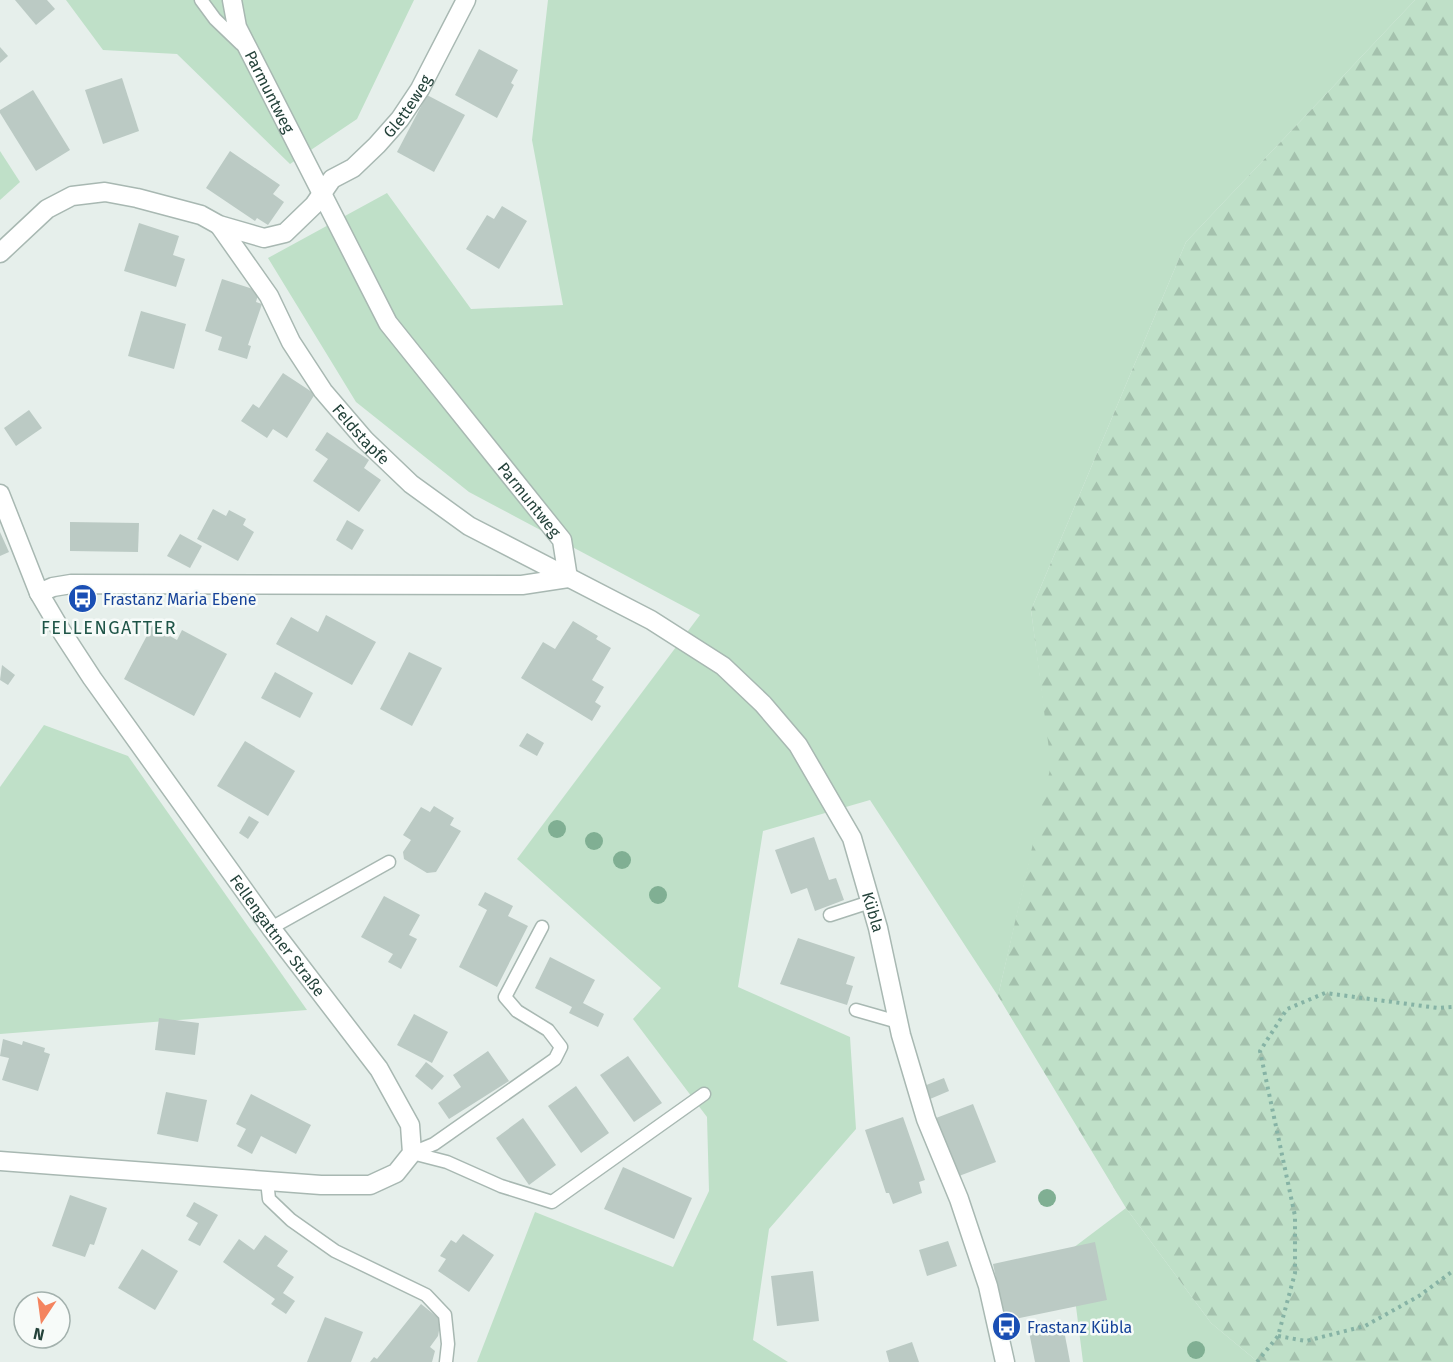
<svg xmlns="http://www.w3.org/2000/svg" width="1453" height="1362" font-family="'Fira Sans',sans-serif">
  <defs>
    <pattern id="forest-firs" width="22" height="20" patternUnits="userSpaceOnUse" patternTransform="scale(1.5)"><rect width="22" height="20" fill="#bfe0c8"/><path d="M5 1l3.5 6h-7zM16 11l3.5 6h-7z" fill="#a4c1ad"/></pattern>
  </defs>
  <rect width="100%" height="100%" fill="#e6efeb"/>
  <g fill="#bfe0c8">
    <path d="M66,0H414L357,119L290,164L177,54L103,50Z"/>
    <path d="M548,0H1415L1186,242L1031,610L1052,765L998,996L870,800L763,831L738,987L850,1037L856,1129L769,1229L753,1340L788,1362H477L535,1212L673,1267L709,1191L707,1117L633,1019L661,988L517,859L700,615L469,492L356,402L268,258L387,193L471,309L563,305L532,140Z"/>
    <path d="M0,151L20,182L0,200Z"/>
    <path d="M44,725L128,756L307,1010L0,1034V787Z"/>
    <path d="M1126,1208L1211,1323L1258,1362H1083L1069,1251Z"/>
  </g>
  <path fill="url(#forest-firs)" d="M1415,0H1453V1362H1258L1211,1323L1126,1208L998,996L1051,765L1031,610L1186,242Z"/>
  <g fill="#bbcac4">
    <path d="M15,0H47L55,9L36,25Z"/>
    <path d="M0,47L8,56L0,63Z"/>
    <path d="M479,49L518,70L511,83L514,85L497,118L455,95Z"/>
    <path d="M122,78L139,131L103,144L85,90Z"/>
    <path d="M33,90L70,150L36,171L0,113V110Z"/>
    <path d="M427,95L465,115L434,172L397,152Z"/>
    <path d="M230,151L280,185L273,194L284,202L268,225L257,218L255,221L206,188Z"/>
    <path d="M502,206L527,221L499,269L466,249L487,215L494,219Z"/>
    <path d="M139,223L179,236L173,255L185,259L176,287L124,271Z"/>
    <path d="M222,279L259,291L256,302L262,304L248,345L251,346L247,359L218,350L222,337L205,331Z"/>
    <path d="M141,311L186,324L174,369L128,356Z"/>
    <path d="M283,373L315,394L287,438L273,429L267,438L241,421L253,404L259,408Z"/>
    <path d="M29,410L42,428L16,446L4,428Z"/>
    <path d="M327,432L369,460L364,468L381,480L359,512L313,481L328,459L315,450Z"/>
    <path d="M213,509L226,516L229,510L246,519L243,525L254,532L238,561L197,539Z"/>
    <path d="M347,520L364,530L352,550L336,540Z"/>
    <path d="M70,522L139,523L138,552L70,551Z"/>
    <path d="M0,532L9,552L0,556Z"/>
    <path d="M180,534L202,546L190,568L167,556Z"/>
    <path d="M326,615L376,642L352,685L276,644L291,617L318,632Z"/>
    <path d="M573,621L598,636L596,639L611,648L592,680L604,687L595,702L601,706L592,721L521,678L543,642L555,649Z"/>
    <path d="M152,626L177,640L182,630L227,654L194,716L124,679Z"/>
    <path d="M409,652L442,668L412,726L380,709Z"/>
    <path d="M2,665L15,675L8,685L0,680Z"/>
    <path d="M275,672L313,693L300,718L261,698Z"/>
    <path d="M527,733L544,743L537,756L519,746Z"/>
    <path d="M245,741L295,771L268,816L217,786Z"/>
    <path d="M434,806L454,818L450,825L461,831L436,872L427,873L404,859L403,852L411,840L403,835L421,807L430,812Z"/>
    <path d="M249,816L259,822L248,839L239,833Z"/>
    <path d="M814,837L829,880L836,878L844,900L815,911L807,888L791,894L775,850Z"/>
    <path d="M485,892L513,906L508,916L528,926L497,987L459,967L487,910L478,905Z"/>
    <path d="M384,896L420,915L409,935L417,939L401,969L388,962L393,954L361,937Z"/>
    <path d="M798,938L855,957L846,984L853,986L847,1005L780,984Z"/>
    <path d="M550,957L595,980L583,1003L604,1014L598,1027L569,1013L572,1007L535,988Z"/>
    <path d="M414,1014L448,1032L432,1063L397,1045Z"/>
    <path d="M159,1018L199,1023L195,1055L155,1050Z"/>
    <path d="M3,1039L22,1045L23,1041L45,1048L44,1052L50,1054L38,1091L2,1080L9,1058L0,1056Z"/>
    <path d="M488,1051L509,1081L449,1119L438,1103L461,1087L453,1075Z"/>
    <path d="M628,1056L662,1103L634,1122L600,1075Z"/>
    <path d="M426,1062L444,1076L432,1090L415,1076Z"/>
    <path d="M944,1078L949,1091L930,1099L924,1086Z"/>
    <path d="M576,1086L609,1133L581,1153L548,1106Z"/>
    <path d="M166,1092L207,1100L198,1142L157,1134Z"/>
    <path d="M251,1094L311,1125L296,1154L261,1136L252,1154L237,1146L246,1129L236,1124Z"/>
    <path d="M973,1104L996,1162L959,1176L936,1118Z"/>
    <path d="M903,1117L925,1180L919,1182L922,1193L893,1204L889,1193H886L865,1130Z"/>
    <path d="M523,1118L556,1165L529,1185L496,1138Z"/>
    <path d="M623,1167L692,1198L674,1239L604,1209Z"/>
    <path d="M70,1195L107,1208L94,1245L90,1244L85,1257L52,1246Z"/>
    <path d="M194,1202L218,1215L200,1246L188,1240L198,1223L186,1216Z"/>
    <path d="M463,1234L494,1255L469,1292L438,1271L446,1259L440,1256L451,1240L456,1243Z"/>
    <path d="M265,1235L288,1251L277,1266L294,1277L283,1293L295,1301L286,1314L271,1304L275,1299L223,1262L239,1239L254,1250Z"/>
    <path d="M948,1241L957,1266L927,1276L919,1250Z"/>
    <path d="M1095,1242L1107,1300L1005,1321L993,1264Z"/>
    <path d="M142,1249L178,1271L155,1310L118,1288Z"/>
    <path d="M813,1271L819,1321L777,1326L771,1276Z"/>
    <path d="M421,1304L441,1320L438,1336L430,1347L435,1351L432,1362H370L374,1357L377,1359Z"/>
    <path d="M325,1317L363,1332L351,1362H307Z"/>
    <path d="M1063,1325L1070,1362H1035L1029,1332Z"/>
    <path d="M912,1342L919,1362H889L886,1351Z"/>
  </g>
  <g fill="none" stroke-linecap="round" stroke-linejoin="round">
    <defs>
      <g id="lane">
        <path d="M201,0L215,19L241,44"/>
        <path d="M830,915L870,902"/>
        <path d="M271,928L389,862"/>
        <path d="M856,1010L898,1022"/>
        <path d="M412,1153L434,1144L555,1059L561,1047L548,1030L517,1011L505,997L542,927"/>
        <path d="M412,1153L447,1162L501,1186L552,1202L704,1094"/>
        <path d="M267,1181L269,1199L291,1220L335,1251L426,1295L445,1315L448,1344L446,1362"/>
      </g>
      <g id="street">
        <path id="s1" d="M232,0L237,27L388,323L562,540L568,578"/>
        <path id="s2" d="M219,225L269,296L291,342L323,391L365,440L411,484L469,526L651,620L723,666L763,704L798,745L852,838L878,928L901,1035L926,1119L959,1199L988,1286L1005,1362"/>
        <path id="s3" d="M0,253L47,209L72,196L105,192L137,198L201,215L219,225L264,238L285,233L314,205L332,179L353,168L377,145L400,119L420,89L466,0"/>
        <path id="s4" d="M0,494L39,593L62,632L92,678L271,928L379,1069L410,1125L412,1153L396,1173L370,1185H321L0,1161"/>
        <path d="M39,593L53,587L71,584L522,585L568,578"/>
      </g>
    </defs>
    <use href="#lane" stroke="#a8b8b2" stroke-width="15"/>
    <use href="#street" stroke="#a8b8b2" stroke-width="21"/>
    <g stroke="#86b3a5" stroke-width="4" stroke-dasharray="3 4.5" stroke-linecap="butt">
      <path d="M1278,1336L1306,1341L1365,1326L1419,1296L1453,1271"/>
      <path d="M1257,1362L1278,1336L1295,1273V1216L1260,1051L1287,1009L1325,993L1438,1008L1453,1007"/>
    </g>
    <use href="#lane" stroke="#fff" stroke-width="12"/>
    <use href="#street" stroke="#fff" stroke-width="18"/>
  </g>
  <g fill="#80af93">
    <circle cx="557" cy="829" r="9"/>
    <circle cx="594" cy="841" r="9"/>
    <circle cx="622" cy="860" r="9"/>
    <circle cx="658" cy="895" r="9"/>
    <circle cx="1047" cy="1198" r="9"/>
    <circle cx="1196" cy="1350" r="9"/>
  </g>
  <defs>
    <symbol id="bus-disc" viewBox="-11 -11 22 22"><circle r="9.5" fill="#1a4fb4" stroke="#f7fbf9"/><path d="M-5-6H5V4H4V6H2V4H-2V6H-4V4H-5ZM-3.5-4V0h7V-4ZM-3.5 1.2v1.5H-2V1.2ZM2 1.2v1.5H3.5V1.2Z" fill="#fff"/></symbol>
  </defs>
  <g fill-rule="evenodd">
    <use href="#bus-disc" x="66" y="582" width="33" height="33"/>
    <use href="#bus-disc" x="990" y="1310" width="33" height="33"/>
  </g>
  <g text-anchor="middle" stroke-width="5" stroke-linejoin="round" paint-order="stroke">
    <g font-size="16" fill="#24423a" stroke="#f7fbf9">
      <text dy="6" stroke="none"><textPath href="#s1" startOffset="100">Parmuntweg</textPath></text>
      <text dy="6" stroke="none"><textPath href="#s3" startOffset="492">Gletteweg</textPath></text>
      <text dy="6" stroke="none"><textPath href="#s2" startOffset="254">Feldstapfe</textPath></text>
      <text dy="6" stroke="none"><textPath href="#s1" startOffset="586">Parmuntweg</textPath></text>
      <text dy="6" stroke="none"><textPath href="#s2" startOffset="980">Kübla</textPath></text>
      <text dy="6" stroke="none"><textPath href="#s4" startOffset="524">Fellengattner Straße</textPath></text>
    </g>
    <g font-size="16" fill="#164399" stroke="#f7fbf9" text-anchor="start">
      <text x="103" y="605">Frastanz Maria Ebene</text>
      <text x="1027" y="1333">Frastanz Kübla</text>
    </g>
    <g font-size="18" letter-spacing="1.5" fill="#1f5548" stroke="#f7fbf9">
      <text x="109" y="634">FELLENGATTER</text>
    </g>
  </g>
  <g transform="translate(42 1320) rotate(193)"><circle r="28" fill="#f7fbf9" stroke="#a3b1ad" stroke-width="1.5"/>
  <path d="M0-4.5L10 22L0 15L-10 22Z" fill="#f4845f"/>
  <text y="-9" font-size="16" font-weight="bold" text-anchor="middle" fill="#24423a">N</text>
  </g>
</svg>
